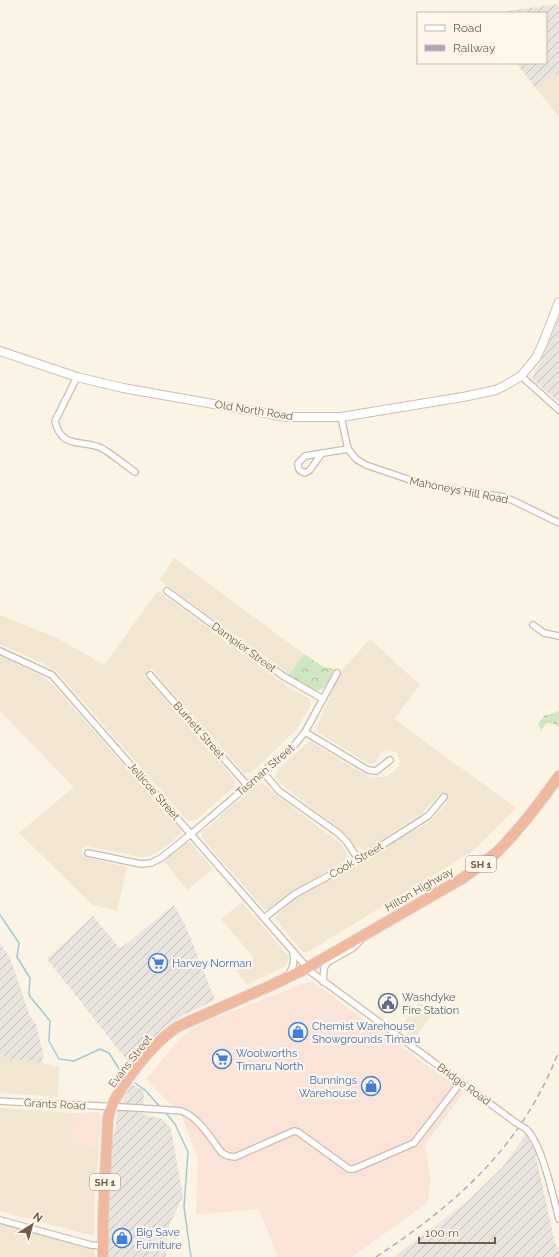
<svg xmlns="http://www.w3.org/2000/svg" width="559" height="1257" font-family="Raleway,sans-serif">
  <defs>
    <pattern id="industrial-furrows" width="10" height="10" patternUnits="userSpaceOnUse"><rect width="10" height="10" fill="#eae4de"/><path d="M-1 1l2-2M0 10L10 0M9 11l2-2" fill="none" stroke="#c2bcb6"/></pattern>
    <pattern id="forest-firs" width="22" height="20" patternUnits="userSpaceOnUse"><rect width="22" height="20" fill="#d0e7c3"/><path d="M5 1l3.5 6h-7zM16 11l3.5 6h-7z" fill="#adbea0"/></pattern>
    <pattern id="park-crowns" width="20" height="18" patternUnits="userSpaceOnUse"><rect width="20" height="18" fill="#d0e7c3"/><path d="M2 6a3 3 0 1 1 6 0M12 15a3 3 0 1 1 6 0" fill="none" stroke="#adbea0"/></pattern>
  </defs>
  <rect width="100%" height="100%" fill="#fbf3e3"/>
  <g fill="#f2e5d2">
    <path d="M559,72V117L535,87Z"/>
    <path d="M174,558L304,654L289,674L160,580Z"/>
    <path d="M158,591L289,688L309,698L311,705L296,730L251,773H244L151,668L144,676L235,780L233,788L197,819L192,821L187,820L58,673L45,664L0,644V615L59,639L104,665Z"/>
    <path d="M370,639L420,685L394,719L516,808L473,851L311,950L306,952L302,951L275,918L277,915L294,899L431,821L449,800L447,794L444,792L440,794L422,813L366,850L356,847L349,837L341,830L287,789L276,778V773L279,769L307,743L311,742L367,776L372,778L388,776L399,766L400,761L396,752L386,750L382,752L375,763L369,764L319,733L317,730V727L340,673Z"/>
    <path d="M0,656L40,675L52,684L180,829L181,833L168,845L156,853L150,856L141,857L87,846L82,849V853L84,857L127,867L117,911L93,905L19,833L74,787L0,711Z"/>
    <path d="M259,783L266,785L271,791L341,844L346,851L347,856L344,861L292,892L267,910L264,909L202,838V832Z"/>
    <path d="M185,843H191L213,869L187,890L164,861Z"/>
    <path d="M242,902L288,956L289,959L287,964L284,967L247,985L237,971L254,958L221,919Z"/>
    <path d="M419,1002L433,1012L415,1038L400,1028Z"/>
    <path d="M0,1053L9,1059L42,1063L59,1067L58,1097L0,1093Z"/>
    <path d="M0,1108L74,1113L72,1144L99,1146L94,1200V1236L0,1211Z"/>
    <path d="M0,1224L91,1247L94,1249L95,1257H0Z"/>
  </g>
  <g fill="#fae4d8">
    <path d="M311,981L464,1092L425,1145L431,1182L427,1203L352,1257H278L259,1209L196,1215L198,1160L182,1116L146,1079L182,1036L202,1023Z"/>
    <path d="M98,1112L101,1116L99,1146L72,1144L74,1113Z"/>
  </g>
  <g fill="url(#industrial-furrows)">
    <path d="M559,4V72L535,87L516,63H546V13H502L507,11Z"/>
    <path d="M559,317V402L532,379L544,353Z"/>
    <path d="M174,905L186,927L215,1000L185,1014L167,1025L141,1048L129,1063L47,959L93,916L120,949Z"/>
    <path d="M0,943L10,958L30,1016L36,1025L43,1053L42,1063L9,1059L0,1053Z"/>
    <path d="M131,1084L144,1090L143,1115L162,1119L171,1129L183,1196L169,1226L166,1242V1257H109L108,1189L110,1158L118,1111Z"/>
    <path d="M526,1134L535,1152L554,1239L559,1252V1257H394L468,1201L502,1168Z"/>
  </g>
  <path fill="url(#forest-firs)" d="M559,711V727L556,724L547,723L541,730L538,724L544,716Z"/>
  <path fill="url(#park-crowns)" d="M304,654L324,667L334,669C330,677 326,690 316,691L289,676V674Z"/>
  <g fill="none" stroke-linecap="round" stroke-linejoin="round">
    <g stroke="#a0c9d4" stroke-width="1.5">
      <path d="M0,915L19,943L17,957L30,978L29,995L50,1021L49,1041L59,1059L74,1061L100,1049L109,1053L121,1072"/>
      <path d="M135,1083L145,1090L161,1108"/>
      <path d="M165,1112L175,1124L188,1152L184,1207L191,1257"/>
    </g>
    <defs>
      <g id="street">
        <path d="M521,376L559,410"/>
        <path d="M77,377L55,421C61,448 79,440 99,447C107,450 126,466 135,472"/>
        <path d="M341,417L348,449L356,459L366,465L425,485L504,497L514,501L559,523"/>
        <path d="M322,453L310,470L305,473C299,471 298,469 298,463L305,456L348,449"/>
        <path d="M167,591L283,676L323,699"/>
        <path d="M533,625L544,633L559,636"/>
        <path d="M0,651L52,675L311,972L515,1122"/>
        <path d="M150,675L247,785"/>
        <path d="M305,732L368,770L376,771L390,760"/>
        <path d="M263,772L279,791L338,833L347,842L358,859"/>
        <path d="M88,853L141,864L151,863L161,858L191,834L293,747L305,732L337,673"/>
        <path d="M264,918L295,894L365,856L428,816L444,797"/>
        <path d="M288,975C293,968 295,963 293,954"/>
        <path d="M323,982L324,968L328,962L353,948L360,941"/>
        <path d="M0,1101C60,1105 121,1106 181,1111C199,1117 210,1138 222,1153L228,1156L235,1157L294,1131L298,1132L349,1169H354L414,1143L461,1082"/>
        <path d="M526,1129C542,1144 553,1196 559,1219"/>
        <path d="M0,1220L91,1245L103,1246"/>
      </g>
      <path id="secondary" d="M0,351L77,377L123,388L287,417H341L463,397L496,390L506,385L521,376L536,358L543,343L559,302"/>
      <path id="highway" d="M103,1257V1220L108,1118C115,1089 154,1041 179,1026L272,985L307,968L463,878C475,869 487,861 498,851C521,828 540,802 559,776"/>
    </defs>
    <use href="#street" stroke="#cbbbab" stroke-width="8"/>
    <use href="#secondary" stroke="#d0bdab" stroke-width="10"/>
    <use href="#highway" stroke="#dad4d0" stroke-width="12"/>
    <use href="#street" stroke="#fff" stroke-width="5.5"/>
    <use href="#secondary" stroke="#fff" stroke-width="8"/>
    <use href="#highway" stroke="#f1b89e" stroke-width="10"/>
    <path stroke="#b6a3c3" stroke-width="1.5" stroke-dasharray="6 4" stroke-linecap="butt" d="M376,1257C459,1202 522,1146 559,1051"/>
    <defs>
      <path id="street-bridge" d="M515,1122L526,1129"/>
    </defs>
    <use href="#street-bridge" stroke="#cbbbab" stroke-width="8" stroke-linecap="butt"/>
    <use href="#street-bridge" stroke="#fff" stroke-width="5.5"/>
  </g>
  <defs>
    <symbol id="supermarket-ring" viewBox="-11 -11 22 22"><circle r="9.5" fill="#fef7e9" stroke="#3f7fe0" stroke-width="1.5"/><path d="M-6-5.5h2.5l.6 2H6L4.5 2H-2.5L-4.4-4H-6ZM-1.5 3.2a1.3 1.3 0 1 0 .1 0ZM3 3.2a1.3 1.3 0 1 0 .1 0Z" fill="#3f7fe0"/></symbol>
    <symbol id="civic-ring" viewBox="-11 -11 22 22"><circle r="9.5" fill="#fef7e9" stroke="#5c6f8a" stroke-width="1.5"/><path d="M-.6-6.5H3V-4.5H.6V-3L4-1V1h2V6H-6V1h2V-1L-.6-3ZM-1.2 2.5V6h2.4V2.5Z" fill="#5c6f8a"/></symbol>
    <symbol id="shop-ring" viewBox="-11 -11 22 22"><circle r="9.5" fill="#fef7e9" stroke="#3f7fe0" stroke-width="1.5"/><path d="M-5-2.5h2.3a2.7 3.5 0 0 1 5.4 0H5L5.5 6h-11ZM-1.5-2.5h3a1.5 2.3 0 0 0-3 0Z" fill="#3f7fe0"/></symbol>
  </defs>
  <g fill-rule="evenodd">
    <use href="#supermarket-ring" x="147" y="952" width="22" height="22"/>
    <use href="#civic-ring" x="377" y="992" width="22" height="22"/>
    <use href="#shop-ring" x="287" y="1021" width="22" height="22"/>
    <use href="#supermarket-ring" x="211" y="1048" width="22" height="22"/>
    <use href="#shop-ring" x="360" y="1075" width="22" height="22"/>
    <use href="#shop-ring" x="111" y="1227" width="22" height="22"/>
  </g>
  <g text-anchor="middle" stroke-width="4" stroke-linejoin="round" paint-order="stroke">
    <g fill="#fef7e9" stroke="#9b8a7a" stroke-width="1">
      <rect x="466" y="856" width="30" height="16" rx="3"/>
      <rect x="90" y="1174" width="30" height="16" rx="3"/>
    </g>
    <g font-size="10" font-weight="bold" fill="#715b4b">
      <text x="481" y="868">SH 1</text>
      <text x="105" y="1186">SH 1</text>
    </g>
    <g font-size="11" fill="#715b4b" stroke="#fef7e9">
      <text transform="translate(254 410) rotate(9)" y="4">Old North Road</text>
      <text transform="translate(459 490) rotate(11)" y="4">Mahoneys Hill Road</text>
      <text transform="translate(244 647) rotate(36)" y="4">Dampier Street</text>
      <text transform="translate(199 730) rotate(49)" y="4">Burnett Street</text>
      <text transform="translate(265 770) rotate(-41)" y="4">Tasman Street</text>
      <text transform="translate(154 791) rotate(49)" y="4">Jellicoe Street</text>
      <text transform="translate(356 860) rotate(-30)" y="4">Cook Street</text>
      <text transform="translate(419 889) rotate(-30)" y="4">Hilton Highway</text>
      <text transform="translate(130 1061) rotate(-52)" y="4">Evans Street</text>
      <text transform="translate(464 1084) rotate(36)" y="4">Bridge Road</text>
      <text transform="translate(55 1104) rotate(3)" y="4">Grants Road</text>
    </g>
    <g font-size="11" fill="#366cbe" stroke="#fef7e9" text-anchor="start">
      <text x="172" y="967">Harvey Norman</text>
      <text x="312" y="1030">Chemist Warehouse<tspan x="312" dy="13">Showgrounds Timaru</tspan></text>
      <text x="236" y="1057">Woolworths<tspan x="236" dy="13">Timaru North</tspan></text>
      <text x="357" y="1084" text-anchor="end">Bunnings<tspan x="357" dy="13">Warehouse</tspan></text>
      <text x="136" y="1236">Big Save<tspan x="136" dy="13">Furniture</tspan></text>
    </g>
    <g font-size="11" fill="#4e5e75" stroke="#fef7e9" text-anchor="start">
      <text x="402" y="1001">Washdyke<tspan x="402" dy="13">Fire Station</tspan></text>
    </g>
  </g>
  <rect x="417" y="12" width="130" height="52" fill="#fef7e9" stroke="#c6b9aa"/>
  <rect x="425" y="25" width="20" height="6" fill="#ffffff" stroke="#c6b9aa"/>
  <text x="453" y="32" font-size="12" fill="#715b4b">Road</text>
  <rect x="425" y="45" width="20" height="6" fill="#b6a3c3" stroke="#c6b9aa"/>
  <text x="453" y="52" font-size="12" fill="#715b4b">Railway</text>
  <g transform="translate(32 1225) rotate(37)" stroke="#fef7e9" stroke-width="3" paint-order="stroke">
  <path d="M0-3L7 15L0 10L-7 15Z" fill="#715b4b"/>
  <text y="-6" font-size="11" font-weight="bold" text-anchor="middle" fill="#715b4b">N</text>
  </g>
  <path d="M419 1237v6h76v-6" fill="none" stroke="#715b4b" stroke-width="2"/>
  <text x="425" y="1237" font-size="12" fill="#715b4b" stroke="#fef7e9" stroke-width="3" paint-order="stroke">100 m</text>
</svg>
